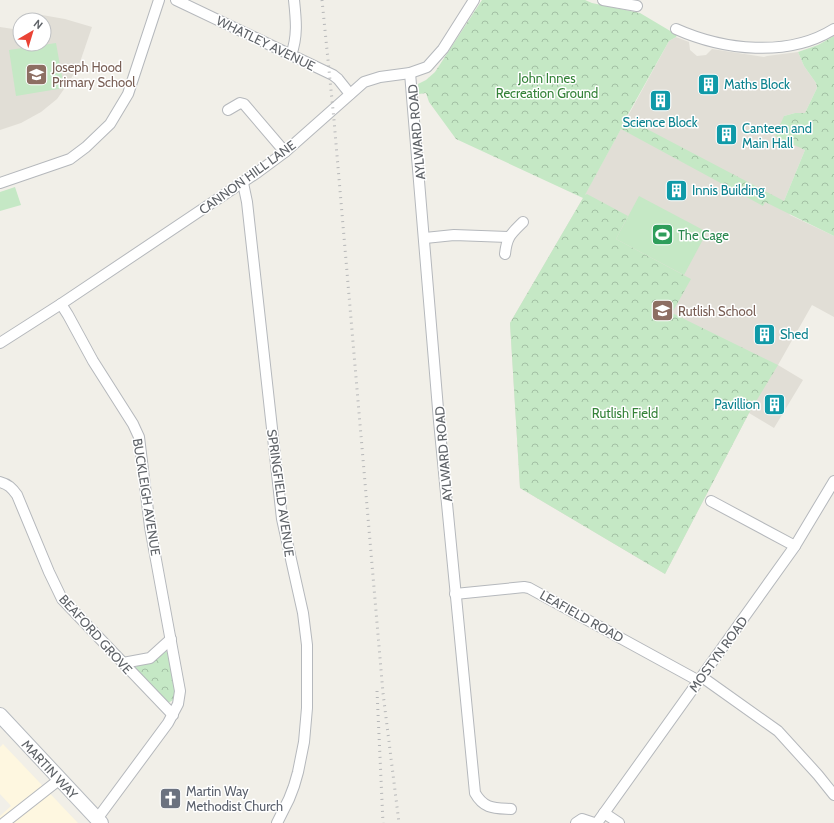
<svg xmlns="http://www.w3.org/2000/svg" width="834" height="823" font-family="Cabin,sans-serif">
  <defs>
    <pattern id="forest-crowns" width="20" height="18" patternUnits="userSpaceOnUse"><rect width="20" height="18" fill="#c5e8c5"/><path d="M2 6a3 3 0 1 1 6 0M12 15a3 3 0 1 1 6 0" fill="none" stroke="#a3c0a4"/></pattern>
  </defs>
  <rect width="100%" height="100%" fill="#f1efe8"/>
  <path fill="#fef7e0" d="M3,744L40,783L78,823H0V816L11,806L0,794V747Z"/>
  <g fill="#e1ded6">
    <path d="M42,15L65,19L92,27L79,65L69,82L57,99L41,112L21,123L0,130V27L20,30V44H44V20H41Z"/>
    <path d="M676,37L689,42L690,50L697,56L706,55L712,49L764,57L767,56L798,52L804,66L816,83L817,88L805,113H795L784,116L805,150L784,201L790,215L834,236V317L812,305L778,365L803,380L774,428L749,413L665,574L520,488L510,323L583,198L669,41Z"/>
  </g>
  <g fill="#c5e8c5">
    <path d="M56,43L64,88L16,96L9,50Z"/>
    <path d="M15,187L21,205L0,211V192Z"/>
    <path d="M639,196L707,232L684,275L616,239Z"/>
  </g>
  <g fill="url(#forest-crowns)">
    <path d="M482,0H585L592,3L640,13L677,35L676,37L669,41L626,118L784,201L805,150L775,136L784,116L795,113H805L817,88L816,83L804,66L798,52L818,45L834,36V236L765,202L763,206L621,129L585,195L587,194L628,216L616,239L691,279L672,313L778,365L749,413L665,574L520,488L510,323L583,198L456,139L429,102L426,93L419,94L418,84L426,80L435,72Z"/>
    <path d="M164,651L168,652C171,664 185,700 167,703L136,671L135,668L138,665Z"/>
  </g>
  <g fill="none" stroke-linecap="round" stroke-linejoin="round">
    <defs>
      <g id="minor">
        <path d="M176,0L333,75L338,79L350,94"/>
        <path d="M603,0L637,6"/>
        <path d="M676,29C723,50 788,58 834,29"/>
        <path d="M291,55C298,36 296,19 294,0"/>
        <path d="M410,73L439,421L475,793C484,809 494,808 511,809"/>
        <path d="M228,110L240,103L244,104L285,152"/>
        <path d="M0,183L70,159L86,147L110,124L128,94L159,0"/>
        <path d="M243,183L247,202L282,519L303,613L307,645V708L304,742L298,772L294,786L289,799L277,823"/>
        <path d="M425,238L454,235L508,237"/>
        <path d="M505,254C507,236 511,234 523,222"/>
        <path d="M61,304L68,315L93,361L133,424L139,437L150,527L180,691L178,704L168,723L97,819"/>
        <path d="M0,343L61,304L258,172L285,152L364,82L380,77L410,73L427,67L443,49L474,0"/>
        <path d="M0,482C8,484 12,488 17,495L49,572L62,599L173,715"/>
        <path d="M711,501L795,546"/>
        <path d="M455,594L524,587L529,588L699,681"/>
        <path d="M123,663L150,658L171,639"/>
        <path d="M702,677L778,731L818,775L834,795"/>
        <path d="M604,813L619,823"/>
        <path d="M4,823L60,779"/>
        <path d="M576,823L582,819L594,823"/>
        <path d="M597,823L795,546L834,481"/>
      </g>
      <path id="secondary" d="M0,715L101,823"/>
    </defs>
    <use href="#minor" stroke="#b5b8bc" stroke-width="12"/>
    <use href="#secondary" stroke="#b6babf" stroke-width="16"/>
    <use href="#minor" stroke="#fff" stroke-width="10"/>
    <use href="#secondary" stroke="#fff" stroke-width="14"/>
    <g stroke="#b6b7b8" stroke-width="3" stroke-dasharray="1 5" stroke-linecap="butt">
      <path d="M322,0L334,120L383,693L399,823"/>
      <path d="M377,691L383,823"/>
    </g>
  </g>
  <defs>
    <symbol id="school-square" viewBox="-11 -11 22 22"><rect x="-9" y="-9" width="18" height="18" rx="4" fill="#8d6e63" stroke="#fff"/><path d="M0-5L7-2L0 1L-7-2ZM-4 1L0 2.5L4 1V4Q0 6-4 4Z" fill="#fff"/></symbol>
    <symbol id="building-square" viewBox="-11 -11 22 22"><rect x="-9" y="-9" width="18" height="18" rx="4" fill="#0f9aa8" stroke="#fff"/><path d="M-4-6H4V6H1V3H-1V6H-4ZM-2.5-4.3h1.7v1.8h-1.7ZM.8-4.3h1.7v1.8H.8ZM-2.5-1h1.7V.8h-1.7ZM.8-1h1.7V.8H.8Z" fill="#fff"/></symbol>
    <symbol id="stadium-square" viewBox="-11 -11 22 22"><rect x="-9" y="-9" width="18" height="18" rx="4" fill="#2e9e5b" stroke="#fff"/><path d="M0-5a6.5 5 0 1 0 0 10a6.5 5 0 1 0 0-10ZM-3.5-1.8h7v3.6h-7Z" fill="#fff"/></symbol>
    <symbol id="church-square" viewBox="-11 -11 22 22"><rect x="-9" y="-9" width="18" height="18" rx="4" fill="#6b7280" stroke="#fff"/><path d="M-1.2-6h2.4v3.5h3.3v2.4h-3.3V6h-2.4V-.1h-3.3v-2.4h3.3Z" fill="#fff"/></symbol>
  </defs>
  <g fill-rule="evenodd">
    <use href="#school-square" x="24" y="62" width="25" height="25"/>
    <use href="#building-square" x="696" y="72" width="25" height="25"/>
    <use href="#building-square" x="648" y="88" width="25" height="25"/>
    <use href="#building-square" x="714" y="122" width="25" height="25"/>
    <use href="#building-square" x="664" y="178" width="25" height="25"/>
    <use href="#stadium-square" x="650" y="222" width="25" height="25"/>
    <use href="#school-square" x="650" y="298" width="25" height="25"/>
    <use href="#building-square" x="752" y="322" width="25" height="25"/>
    <use href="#building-square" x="762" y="392" width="25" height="25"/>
    <use href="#church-square" x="158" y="786" width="25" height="25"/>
  </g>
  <g text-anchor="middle" stroke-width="3" stroke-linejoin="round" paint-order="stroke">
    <g font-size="13" fill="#5f6368" stroke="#fff">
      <text transform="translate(266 43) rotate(26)" y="5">WHATLEY AVENUE</text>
      <text transform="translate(416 132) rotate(-95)" y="5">AYLWARD ROAD</text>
      <text transform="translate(247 177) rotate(-36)" y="5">CANNON HILL LANE</text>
      <text transform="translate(443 454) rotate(-95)" y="5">AYLWARD ROAD</text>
      <text transform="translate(281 493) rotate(82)" y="5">SPRINGFIELD AVENUE</text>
      <text transform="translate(147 497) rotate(81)" y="5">BUCKLEIGH AVENUE</text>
      <text transform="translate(582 616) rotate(29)" y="5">LEAFIELD ROAD</text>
      <text transform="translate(96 634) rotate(48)" y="5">BEAFORD GROVE</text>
      <text transform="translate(718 654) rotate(-54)" y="5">MOSTYN ROAD</text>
      <text transform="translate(50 769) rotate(47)" y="5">MARTIN WAY</text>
    </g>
    <g font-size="13" fill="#785e54" stroke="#fff" text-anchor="start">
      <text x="52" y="72">Joseph Hood<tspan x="52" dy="15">Primary School</tspan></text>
      <text x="678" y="316">Rutlish School</text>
    </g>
    <g font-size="13" fill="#348238" stroke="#fff">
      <text x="547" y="83">John Innes<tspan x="547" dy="15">Recreation Ground</tspan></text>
      <text x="625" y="418">Rutlish Field</text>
    </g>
    <g font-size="13" fill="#0d838f" stroke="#fff" text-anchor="start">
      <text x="724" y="89">Maths Block</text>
      <text x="660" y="127" text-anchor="middle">Science Block</text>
      <text x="742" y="133">Canteen and<tspan x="742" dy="15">Main Hall</tspan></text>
      <text x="692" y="195">Innis Building</text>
      <text x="780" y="339">Shed</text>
      <text x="760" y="409" text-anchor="end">Pavillion</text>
    </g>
    <g font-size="13" fill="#27864d" stroke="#fff" text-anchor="start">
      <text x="678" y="240">The Cage</text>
    </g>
    <g font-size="13" fill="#5b616d" stroke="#fff" text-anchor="start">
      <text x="186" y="796">Martin Way<tspan x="186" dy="15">Methodist Church</tspan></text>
    </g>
  </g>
  <g transform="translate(32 32) rotate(38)"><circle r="19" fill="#ffffff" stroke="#bfc1c3"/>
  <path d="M0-3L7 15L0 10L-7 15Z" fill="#ea4335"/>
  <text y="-6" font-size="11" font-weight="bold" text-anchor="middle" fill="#5f6368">N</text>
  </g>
</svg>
